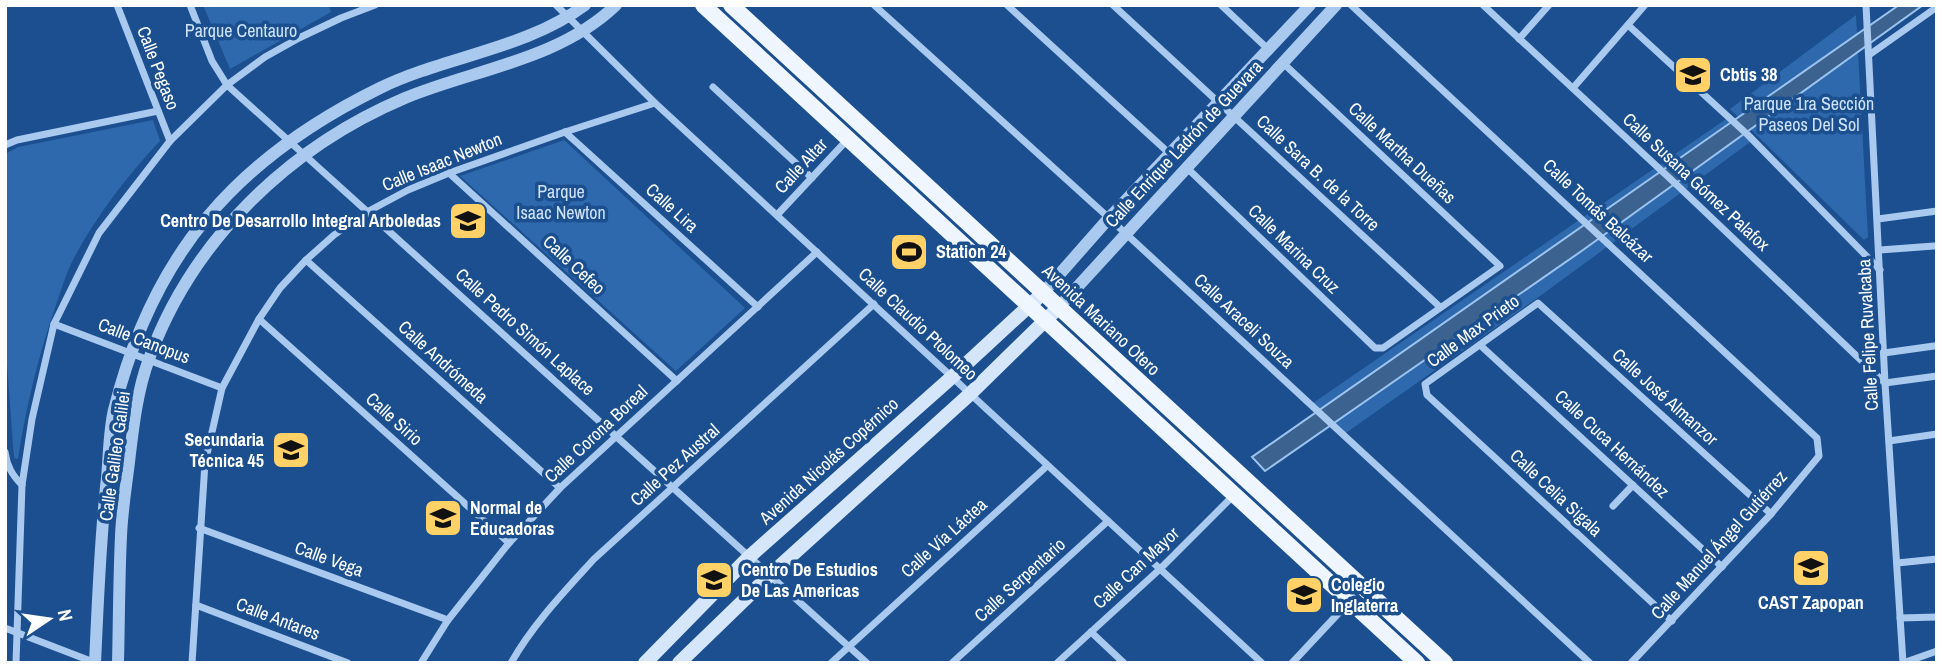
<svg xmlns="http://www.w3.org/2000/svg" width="1942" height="668" font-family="'Archivo Narrow',sans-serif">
  <rect width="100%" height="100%" fill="#1b4f8f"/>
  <g fill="#2e69ad">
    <path d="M203,5H329L331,12L230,69Z"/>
    <path d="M1856,15L1868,237L1864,240L1730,109Z"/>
    <path d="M1729,117L1753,140L1540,296L1343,435L1313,403Z"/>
    <path d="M153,120L160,141C127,176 97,215 74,258C66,273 61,291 55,308C38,357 26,407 18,459L14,458L5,338V154L18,147Z"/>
    <path d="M564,140L745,308L676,371L460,176Z"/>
  </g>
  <path fill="#3c6290" stroke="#9cc4f0" stroke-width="2" d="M1899,5H1923L1583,250L1265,471L1252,457Z"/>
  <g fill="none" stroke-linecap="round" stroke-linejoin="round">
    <g stroke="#a9c9ee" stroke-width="7">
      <path d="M117,5L170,141"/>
      <path d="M190,5L212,61L227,85L867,663"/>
      <path d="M556,5L655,103L1262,663"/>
      <path d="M874,5L1109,218L1590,663"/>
      <path d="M1007,5L1170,154"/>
      <path d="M1113,5L1440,307"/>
      <path d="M1221,5L1269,50"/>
      <path d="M1351,5L1817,438L1819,456L1771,514L1631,663"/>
      <path d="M1483,5L1678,186L1885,383L1937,376"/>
      <path d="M1866,5L1885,383L1903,663"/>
      <path d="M1628,25L1748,135L1880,270"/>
      <path d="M1519,39L1549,5"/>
      <path d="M1869,55L1937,7"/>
      <path d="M713,87L812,178"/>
      <path d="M1573,88L1645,5"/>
      <path d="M565,132L758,307"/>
      <path d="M5,145L17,140L158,111"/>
      <path d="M1186,167L1375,348H1383L1500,266L1283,63"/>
      <path d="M449,173L677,381"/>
      <path d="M777,215L848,139"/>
      <path d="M1878,219L1937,211"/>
      <path d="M1880,250L1934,246"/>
      <path d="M306,260L560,488"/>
      <path d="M259,319L509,543"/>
      <path d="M54,324L222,388"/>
      <path d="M1480,345L1722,567"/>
      <path d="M1884,353L1934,346"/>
      <path d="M1889,441L1937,434"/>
      <path d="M5,452C7,466 12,475 22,485"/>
      <path d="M1613,506L1633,485"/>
      <path d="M199,528L448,620"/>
      <path d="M1897,563L1937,559"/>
      <path d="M196,605L348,663"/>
      <path d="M1900,618L1937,617"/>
      <path d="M1672,621L1427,395L1425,384L1538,303L1771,514"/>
      <path d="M5,628L96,663"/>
      <path d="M1091,632L1124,663"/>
      <path d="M16,663L22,485L32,419L54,324L99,233L170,141L227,85L265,57L299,38L341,18L375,5"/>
      <path d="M192,663L205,463L222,388L259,319L280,288L306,260L334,235L367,212L408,190L449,173L565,132L655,103"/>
      <path d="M421,663L448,620L509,543L560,488L817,252"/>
      <path d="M511,663C533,624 565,591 594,559L874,304"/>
      <path d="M831,663L1047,466"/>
      <path d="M952,663L1108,521"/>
      <path d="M1057,663L1160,569L1234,495"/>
      <path d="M1292,663L1349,602"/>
      <path d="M1903,663L1937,651"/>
    </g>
    <g stroke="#a9c9ee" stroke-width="12">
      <path d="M1043,293L1109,218L1310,5"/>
      <path d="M1059,307L1336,5"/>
      <path d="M95,663C98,601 100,539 107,478C109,456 109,431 114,410C153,253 237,158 380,88C446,56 526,49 585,5"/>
      <path d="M118,663C119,621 119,578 121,536C122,511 126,487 129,462C133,428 137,391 149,359C192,240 289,147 405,98C475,69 559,60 616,5"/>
    </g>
    <g stroke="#d6e6fa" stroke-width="14">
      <path d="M645,663L749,557L952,377L1043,293"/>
      <path d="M679,663L770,575L970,394L1059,307"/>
    </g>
    <g stroke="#f0f6ff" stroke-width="16">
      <path d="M703,5L1417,663"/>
      <path d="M731,5L1445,663"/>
    </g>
  </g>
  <defs>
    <symbol id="university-square" viewBox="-11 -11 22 22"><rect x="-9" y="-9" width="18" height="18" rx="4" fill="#ffd166" stroke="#1b4f8f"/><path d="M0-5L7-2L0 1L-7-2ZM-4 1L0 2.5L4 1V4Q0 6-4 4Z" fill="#111"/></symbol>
    <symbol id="school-square" viewBox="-11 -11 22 22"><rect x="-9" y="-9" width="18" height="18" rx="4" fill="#ffd166" stroke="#1b4f8f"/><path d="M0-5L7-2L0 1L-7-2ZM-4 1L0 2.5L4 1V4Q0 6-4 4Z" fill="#111"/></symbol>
    <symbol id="stadium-square" viewBox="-11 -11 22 22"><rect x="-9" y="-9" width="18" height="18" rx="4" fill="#ffd166" stroke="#1b4f8f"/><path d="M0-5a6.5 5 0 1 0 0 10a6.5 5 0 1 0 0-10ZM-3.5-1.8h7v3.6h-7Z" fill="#111"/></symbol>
  </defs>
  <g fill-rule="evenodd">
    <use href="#university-square" x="1671" y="53" width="44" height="44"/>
    <use href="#school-square" x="446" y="199" width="44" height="44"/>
    <use href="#stadium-square" x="887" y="230" width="44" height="44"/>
    <use href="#school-square" x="269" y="428" width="44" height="44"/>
    <use href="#school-square" x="421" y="496" width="44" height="44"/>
    <use href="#school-square" x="1789" y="546" width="44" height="44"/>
    <use href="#university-square" x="692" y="558" width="44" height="44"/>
    <use href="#school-square" x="1282" y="573" width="44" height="44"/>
  </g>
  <g text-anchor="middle" stroke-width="7" stroke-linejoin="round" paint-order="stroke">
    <g font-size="18" fill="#cfe3fa" stroke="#1b4f8f">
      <text x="241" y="37">Parque Centauro</text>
      <text x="1809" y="110">Parque 1ra Sección<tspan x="1809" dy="21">Paseos Del Sol</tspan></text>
      <text x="561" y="198">Parque<tspan x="561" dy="21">Isaac Newton</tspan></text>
    </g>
    <g font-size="18" fill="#fff" stroke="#1b4f8f">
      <text transform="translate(158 68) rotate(69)" y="6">Calle Pegaso</text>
      <text transform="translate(1184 144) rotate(-47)" y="6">Calle Enrique Ladrón de Guevara</text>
      <text transform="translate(1402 153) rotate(43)" y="6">Calle Martha Dueñas</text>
      <text transform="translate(442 162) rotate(-22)" y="6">Calle Isaac Newton</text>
      <text transform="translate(801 166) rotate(-47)" y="6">Calle Altar</text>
      <text transform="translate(1318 173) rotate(43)" y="6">Calle Sara B. de la Torre</text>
      <text transform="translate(1696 182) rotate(43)" y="6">Calle Susana Gómez Palafox</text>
      <text transform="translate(672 208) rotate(42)" y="6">Calle Lira</text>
      <text transform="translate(1598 211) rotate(43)" y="6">Calle Tomás Balcázar</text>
      <text transform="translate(1294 249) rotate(44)" y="6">Calle Marina Cruz</text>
      <text transform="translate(574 265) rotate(43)" y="6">Calle Cefeo</text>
      <text transform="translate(1101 320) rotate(43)" y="6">Avenida Mariano Otero</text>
      <text transform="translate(1244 321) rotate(43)" y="6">Calle Araceli Souza</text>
      <text transform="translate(918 324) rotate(43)" y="6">Calle Claudio Ptolomeo</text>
      <text transform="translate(1473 331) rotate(-36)" y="6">Calle Max Prieto</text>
      <text transform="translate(525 332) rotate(42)" y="6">Calle Pedro Simón Laplace</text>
      <text transform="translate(1868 335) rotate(-93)" y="6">Calle Felipe Ruvalcaba</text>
      <text transform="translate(144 341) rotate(21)" y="6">Calle Canopus</text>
      <text transform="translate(443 362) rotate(42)" y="6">Calle Andrómeda</text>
      <text transform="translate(1665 397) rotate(42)" y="6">Calle José Almanzor</text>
      <text transform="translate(394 419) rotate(42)" y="6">Calle Sirio</text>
      <text transform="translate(596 434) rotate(-43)" y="6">Calle Corona Boreal</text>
      <text transform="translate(1612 444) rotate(43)" y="6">Calle Cuca Hernández</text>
      <text transform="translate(115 456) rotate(-82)" y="6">Calle Galileo Galilei</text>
      <text transform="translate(829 461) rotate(-42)" y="6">Avenida Nicolás Copérnico</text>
      <text transform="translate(675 465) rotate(-42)" y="6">Calle Pez Austral</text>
      <text transform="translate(1556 493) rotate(43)" y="6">Calle Celia Sigala</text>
      <text transform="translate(944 538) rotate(-42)" y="6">Calle Vía Láctea</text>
      <text transform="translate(1719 545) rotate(-48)" y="6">Calle Manuel Ángel Gutiérrez</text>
      <text transform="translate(329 559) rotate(20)" y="6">Calle Vega</text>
      <text transform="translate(1136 568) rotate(-43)" y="6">Calle Can Mayor</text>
      <text transform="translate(1020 580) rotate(-42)" y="6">Calle Serpentario</text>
      <text transform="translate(278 619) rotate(21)" y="6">Calle Antares</text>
    </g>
    <g font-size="18" font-weight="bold" fill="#fff" stroke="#1b4f8f" text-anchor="start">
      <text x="1720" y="81">Cbtis 38</text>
      <text x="441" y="227" text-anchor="end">Centro De Desarrollo Integral Arboledas</text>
      <text x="936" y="258">Station 24</text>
      <text x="264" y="446" text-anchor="end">Secundaria<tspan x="264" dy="21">Técnica 45</tspan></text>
      <text x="470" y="514">Normal de<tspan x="470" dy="21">Educadoras</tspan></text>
      <text x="741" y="576">Centro De Estudios<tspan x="741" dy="21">De Las Americas</tspan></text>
      <text x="1331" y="591">Colegio<tspan x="1331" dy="21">Inglaterra</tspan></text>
      <text x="1811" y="609" text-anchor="middle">CAST Zapopan</text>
    </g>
  </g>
  <rect width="1942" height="668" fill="none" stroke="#ffffff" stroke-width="14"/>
  <g transform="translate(49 619) rotate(77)" stroke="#1b4f8f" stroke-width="5" paint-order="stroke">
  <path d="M0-5L12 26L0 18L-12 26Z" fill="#ffffff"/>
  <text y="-10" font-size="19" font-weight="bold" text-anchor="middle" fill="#ffffff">N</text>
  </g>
</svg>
